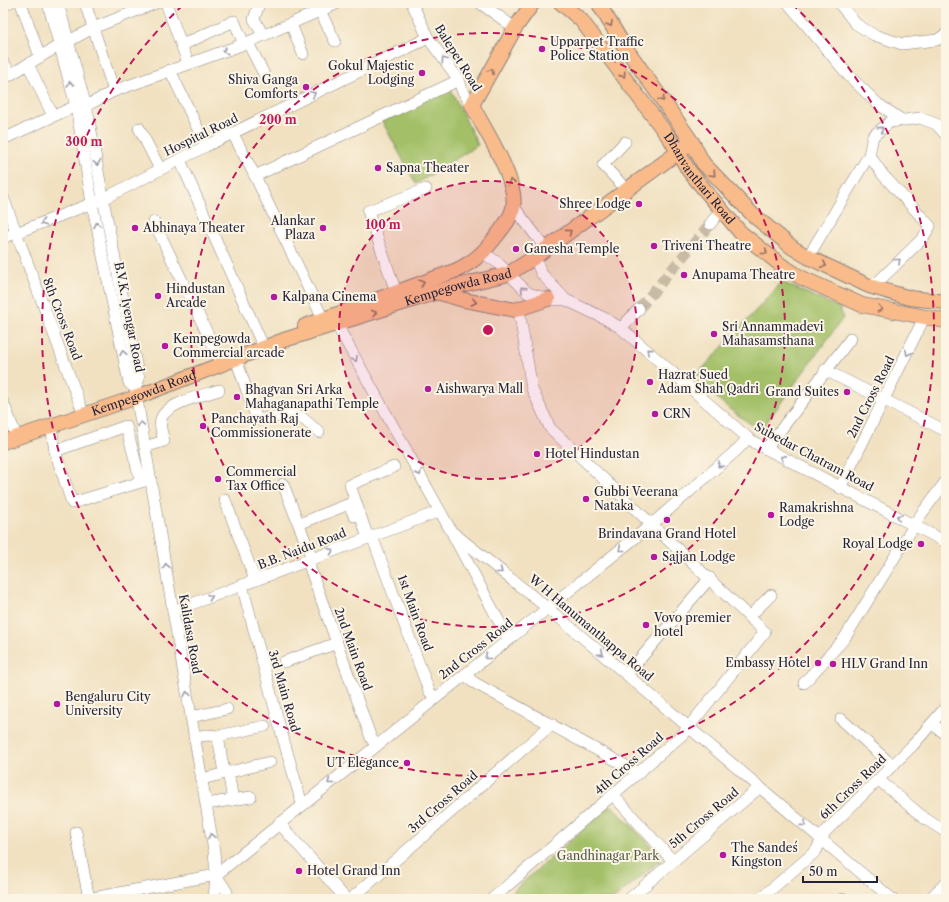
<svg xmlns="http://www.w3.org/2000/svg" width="949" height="902" font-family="'Libre Caslon Text',serif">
  <rect width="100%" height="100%" fill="#fcf5e5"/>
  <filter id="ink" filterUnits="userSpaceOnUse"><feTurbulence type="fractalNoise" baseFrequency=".025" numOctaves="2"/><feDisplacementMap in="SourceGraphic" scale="8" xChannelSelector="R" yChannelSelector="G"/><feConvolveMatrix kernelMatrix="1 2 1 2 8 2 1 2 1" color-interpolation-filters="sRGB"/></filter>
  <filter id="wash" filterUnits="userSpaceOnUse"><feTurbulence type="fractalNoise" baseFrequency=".012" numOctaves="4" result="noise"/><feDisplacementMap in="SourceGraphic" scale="16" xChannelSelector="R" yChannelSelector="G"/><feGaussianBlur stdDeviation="0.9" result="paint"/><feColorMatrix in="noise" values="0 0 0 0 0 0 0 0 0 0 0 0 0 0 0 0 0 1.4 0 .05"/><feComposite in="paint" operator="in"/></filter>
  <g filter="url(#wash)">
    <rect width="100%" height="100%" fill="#f1e1c1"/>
    <g fill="#a3c067" stroke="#627151">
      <path d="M449,86L478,145L416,184L382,121Z"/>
      <path d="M782,282L840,308L843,318L760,431L727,407L694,378Z"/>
      <path d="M611,805L663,858L614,899H520L513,891Z"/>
    </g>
  </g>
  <g filter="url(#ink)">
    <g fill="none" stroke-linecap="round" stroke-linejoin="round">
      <path stroke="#c8bba6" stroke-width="11" stroke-dasharray="11 5.5" stroke-linecap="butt" d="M639,309L710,224"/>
      <defs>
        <g id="minor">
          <path d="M21,3L40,57"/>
          <path d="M48,3L76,106L92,203L129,383L135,388"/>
          <path d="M58,3L88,114L103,199L139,379L135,388"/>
          <path d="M85,3L114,91"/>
          <path d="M166,3L188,63"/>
          <path d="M257,3L258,7L254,19L263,35"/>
          <path d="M316,3L335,41"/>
          <path d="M412,3L428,38L459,80L462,90L472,105"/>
          <path d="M480,3L515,28"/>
          <path d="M788,3L848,75L878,104L902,120"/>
          <path d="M839,3L856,24L874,35L902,44L937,40L946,34"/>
          <path d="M3,5L9,3"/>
          <path d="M291,24L303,54"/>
          <path d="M69,41L93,28L156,3"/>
          <path d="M248,43L265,76"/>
          <path d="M182,45L234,21L244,44"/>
          <path d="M3,62L11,74"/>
          <path d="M28,64L53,116"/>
          <path d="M170,70L206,146"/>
          <path d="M3,79L60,45"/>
          <path d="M86,106L114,91L244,44L338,3"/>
          <path d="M139,128L160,169"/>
          <path d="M233,134L255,176L323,319"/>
          <path d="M3,139L76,106"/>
          <path d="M625,142L603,165L627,190"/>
          <path d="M180,160L264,348"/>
          <path d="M255,176L459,80"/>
          <path d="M3,197L84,415"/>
          <path d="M514,207L546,249"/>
          <path d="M154,222L222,364"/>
          <path d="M710,224L722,209"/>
          <path d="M3,238L103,199L206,146L428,38"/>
          <path d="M483,253L497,262L528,293L548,299L566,300L604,318L621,328L748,438L757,444L946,542"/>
          <path d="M535,257L541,273L566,300"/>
          <path d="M808,257L869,155"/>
          <path d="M869,286L878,282L923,238L930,226L883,175L869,155L873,136L890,122L920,118L936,124L946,135"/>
          <path d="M396,292L368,211L426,189"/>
          <path d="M337,325L451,531L556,615L892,899"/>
          <path d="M621,328L639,309"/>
          <path d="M236,359L257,420L285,415L300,416L319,432"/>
          <path d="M825,370L942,429"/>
          <path d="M135,388L214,851L216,875L214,899"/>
          <path d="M3,402L17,438"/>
          <path d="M51,426L55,451"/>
          <path d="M145,447L164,441C162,434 159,426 161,419C166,403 204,395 219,390"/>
          <path d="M766,449L851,338"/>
          <path d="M141,482L126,426L55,451L72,503L151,479"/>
          <path d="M283,484L310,553V568L371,738L376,745"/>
          <path d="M840,488L924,318"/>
          <path d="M225,500L255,580"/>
          <path d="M299,524L349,504L354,516"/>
          <path d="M453,535L509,640"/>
          <path d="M372,536L429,691L435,698"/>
          <path d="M368,538L350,485L394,467"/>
          <path d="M242,585L279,724L302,804"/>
          <path d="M173,611L440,511"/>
          <path d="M749,617L771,595"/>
          <path d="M284,662L337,643"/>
          <path d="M465,674L473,682L639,773"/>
          <path d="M627,674L710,578"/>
          <path d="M804,683L844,639L920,516L946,481"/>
          <path d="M191,717L227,709"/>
          <path d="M841,719L893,766"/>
          <path d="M932,724L946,734"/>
          <path d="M218,736L223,767"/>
          <path d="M194,737L207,735L218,736L265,726"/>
          <path d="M228,772L233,800"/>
          <path d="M202,779L270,762"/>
          <path d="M879,780L924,818L946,832"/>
          <path d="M613,795L673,861"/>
          <path d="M206,804L251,797"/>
          <path d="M279,823L346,899"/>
          <path d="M76,832L89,899"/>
          <path d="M216,875L227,892L228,899"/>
          <path d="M87,899L216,875L651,525L738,449L748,438"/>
          <path d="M351,899L552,724"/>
          <path d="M492,899L683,734L765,632L550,428L532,389L519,310"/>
          <path d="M629,899L760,787"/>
          <path d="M760,899L816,851L825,832L913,745L946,707"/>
          <path d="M843,899H844"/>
          <path d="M929,899L946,883"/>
        </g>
        <g id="major">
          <path id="s1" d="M561,3L581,20L671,140L689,171L740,232L781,265L800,277L862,305L946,321"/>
          <path d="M601,3L600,6L623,44L692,142L703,163L753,215L793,248L808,257L869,286L910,298L946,302"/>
          <path d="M437,292L464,300L515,310L548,299"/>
          <path d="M305,326L457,270C477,260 485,251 498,234C504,226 511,218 513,208C519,181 484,129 472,105L515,28L533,3"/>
          <path id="s2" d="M3,442L137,397L284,340L457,286L508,274L535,257L692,142"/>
        </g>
      </defs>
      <use href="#minor" stroke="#8a827e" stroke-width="12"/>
      <use href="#major" stroke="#8a827e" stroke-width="16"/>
      <use href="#minor" stroke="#fff" stroke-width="11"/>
      <use href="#major" stroke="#fabb8b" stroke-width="14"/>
    </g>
    <defs><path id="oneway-chevron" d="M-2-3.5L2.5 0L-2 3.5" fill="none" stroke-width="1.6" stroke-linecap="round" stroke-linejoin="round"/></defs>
    <g stroke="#8e6e63">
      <use href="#oneway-chevron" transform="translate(610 24) rotate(59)"/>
      <use href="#oneway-chevron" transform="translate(491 71) rotate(-61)"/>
      <use href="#oneway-chevron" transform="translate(623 75) rotate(55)"/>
      <use href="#oneway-chevron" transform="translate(662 99) rotate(55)"/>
      <use href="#oneway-chevron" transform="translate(713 174) rotate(47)"/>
      <use href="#oneway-chevron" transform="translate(511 182) rotate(-111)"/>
      <use href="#oneway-chevron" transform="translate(569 232) rotate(-36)"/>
      <use href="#oneway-chevron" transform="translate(765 252) rotate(39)"/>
      <use href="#oneway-chevron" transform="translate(824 265) rotate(25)"/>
      <use href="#oneway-chevron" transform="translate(422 283) rotate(-19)"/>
      <use href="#oneway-chevron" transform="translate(474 302) rotate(11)"/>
      <use href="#oneway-chevron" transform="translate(880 309) rotate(12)"/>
      <use href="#oneway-chevron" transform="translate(374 313) rotate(-18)"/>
    </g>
    <g stroke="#9c9ca7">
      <use href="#oneway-chevron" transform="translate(225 51) rotate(162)"/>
      <use href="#oneway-chevron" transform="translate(444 60) rotate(-126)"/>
      <use href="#oneway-chevron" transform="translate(70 84) rotate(-105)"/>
      <use href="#oneway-chevron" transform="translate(313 94) rotate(-26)"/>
      <use href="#oneway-chevron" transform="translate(881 129) rotate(-40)"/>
      <use href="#oneway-chevron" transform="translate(97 163) rotate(80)"/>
      <use href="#oneway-chevron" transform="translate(43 223) rotate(159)"/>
      <use href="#oneway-chevron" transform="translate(97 225) rotate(-101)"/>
      <use href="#oneway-chevron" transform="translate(898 261) rotate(-43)"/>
      <use href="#oneway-chevron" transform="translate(523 289) rotate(-138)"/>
      <use href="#oneway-chevron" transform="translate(649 351) rotate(-139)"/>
      <use href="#oneway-chevron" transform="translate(123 353) rotate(-101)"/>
      <use href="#oneway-chevron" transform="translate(908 353) rotate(117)"/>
      <use href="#oneway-chevron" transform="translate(355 359) rotate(61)"/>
      <use href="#oneway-chevron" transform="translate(141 424) rotate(-101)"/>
      <use href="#oneway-chevron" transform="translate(783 458) rotate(-152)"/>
      <use href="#oneway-chevron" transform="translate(720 465) rotate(138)"/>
      <use href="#oneway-chevron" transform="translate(419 473) rotate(61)"/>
      <use href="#oneway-chevron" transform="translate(899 517) rotate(-154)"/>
      <use href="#oneway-chevron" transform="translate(621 549) rotate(141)"/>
      <use href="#oneway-chevron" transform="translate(331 551) rotate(-21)"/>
      <use href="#oneway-chevron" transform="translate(166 566) rotate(-100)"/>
      <use href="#oneway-chevron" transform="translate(500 571) rotate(38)"/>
      <use href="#oneway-chevron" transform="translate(210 597) rotate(-21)"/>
      <use href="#oneway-chevron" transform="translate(601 653) rotate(40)"/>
      <use href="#oneway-chevron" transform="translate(487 657) rotate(142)"/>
      <use href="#oneway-chevron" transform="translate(187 694) rotate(-100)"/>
      <use href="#oneway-chevron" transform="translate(330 782) rotate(142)"/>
      <use href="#oneway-chevron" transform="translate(804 824) rotate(41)"/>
      <use href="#oneway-chevron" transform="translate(211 836) rotate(-100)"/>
    </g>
  </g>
  <circle cx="488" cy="330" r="149" fill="#c2185b" fill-opacity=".12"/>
  <g fill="none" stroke="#c2185b" stroke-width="2" stroke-dasharray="7 5">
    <circle cx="488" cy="330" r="149"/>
    <circle cx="488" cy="330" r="297"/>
    <path d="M792 4A446 446 0 1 1 184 4"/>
  </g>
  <g fill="#b5179e" stroke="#fcf5e5" stroke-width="1.5">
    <circle cx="542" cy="49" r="4"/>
    <circle cx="422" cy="73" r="4"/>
    <circle cx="306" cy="87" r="4"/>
    <circle cx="378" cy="168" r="4"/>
    <circle cx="639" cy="204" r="4"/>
    <circle cx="135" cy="228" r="4"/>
    <circle cx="323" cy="228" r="4"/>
    <circle cx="654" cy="246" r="4"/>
    <circle cx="516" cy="249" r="4"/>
    <circle cx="684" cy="275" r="4"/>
    <circle cx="158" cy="296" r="4"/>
    <circle cx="274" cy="297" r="4"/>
    <circle cx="714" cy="334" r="4"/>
    <circle cx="165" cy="346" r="4"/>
    <circle cx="650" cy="382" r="4"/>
    <circle cx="428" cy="389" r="4"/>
    <circle cx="847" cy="392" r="4"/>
    <circle cx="237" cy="397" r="4"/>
    <circle cx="655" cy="414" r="4"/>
    <circle cx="203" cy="426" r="4"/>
    <circle cx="537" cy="454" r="4"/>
    <circle cx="218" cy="479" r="4"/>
    <circle cx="586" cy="499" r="4"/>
    <circle cx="771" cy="515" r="4"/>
    <circle cx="667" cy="520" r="4"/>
    <circle cx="921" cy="544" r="4"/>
    <circle cx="654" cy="557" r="4"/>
    <circle cx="646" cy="625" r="4"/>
    <circle cx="818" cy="663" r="4"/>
    <circle cx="833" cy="664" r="4"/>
    <circle cx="57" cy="704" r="4"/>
    <circle cx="407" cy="763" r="4"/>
    <circle cx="723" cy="855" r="4"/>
    <circle cx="299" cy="871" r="4"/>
  </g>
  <g text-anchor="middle" stroke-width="4" stroke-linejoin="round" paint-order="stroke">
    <g font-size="12" fill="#22223b" stroke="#fcf5e5" text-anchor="start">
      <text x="550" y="46">Upparpet Traffic<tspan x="550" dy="14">Police Station</tspan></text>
      <text x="414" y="70" text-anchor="end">Gokul Majestic<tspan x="414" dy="14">Lodging</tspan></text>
      <text x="298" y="84" text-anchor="end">Shiva Ganga<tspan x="298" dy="14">Comforts</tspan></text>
      <text x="386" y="172">Sapna Theater</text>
      <text x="631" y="208" text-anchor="end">Shree Lodge</text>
      <text x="315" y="225" text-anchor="end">Alankar<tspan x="315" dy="14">Plaza</tspan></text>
      <text x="143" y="232">Abhinaya Theater</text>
      <text x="662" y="250">Triveni Theatre</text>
      <text x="524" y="253">Ganesha Temple</text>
      <text x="692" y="279">Anupama Theatre</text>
      <text x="166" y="293">Hindustan<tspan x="166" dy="14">Arcade</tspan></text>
      <text x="282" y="301">Kalpana Cinema</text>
      <text x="722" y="331">Sri Annammadevi<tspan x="722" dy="14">Mahasamsthana</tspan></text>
      <text x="173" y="343">Kempegowda<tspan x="173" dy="14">Commercial arcade</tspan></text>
      <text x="658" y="379">Hazrat Sued<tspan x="658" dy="14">Adam Shah Qadri</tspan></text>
      <text x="436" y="393">Aishwarya Mall</text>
      <text x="245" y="394">Bhagvan Sri Arka<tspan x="245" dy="14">Mahaganapathi Temple</tspan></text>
      <text x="839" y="396" text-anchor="end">Grand Suites</text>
      <text x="663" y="418">CRN</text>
      <text x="211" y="423">Panchayath Raj<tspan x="211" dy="14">Commissionerate</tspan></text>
      <text x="545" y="458">Hotel Hindustan</text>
      <text x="226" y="476">Commercial<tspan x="226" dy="14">Tax Office</tspan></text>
      <text x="594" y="496">Gubbi Veerana<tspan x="594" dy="14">Nataka</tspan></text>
      <text x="779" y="512">Ramakrishna<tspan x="779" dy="14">Lodge</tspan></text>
      <text x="667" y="538" text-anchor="middle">Brindavana Grand Hotel</text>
      <text x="913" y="548" text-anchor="end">Royal Lodge</text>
      <text x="662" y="561">Sajjan Lodge</text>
      <text x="654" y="622">Vovo premier<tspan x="654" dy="14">hotel</tspan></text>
      <text x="810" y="667" text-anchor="end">Embassy Hotel</text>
      <text x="841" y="668">HLV Grand Inn</text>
      <text x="65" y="701">Bengaluru City<tspan x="65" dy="14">University</tspan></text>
      <text x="399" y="767" text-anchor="end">UT Elegance</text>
      <text x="731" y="852">The Sandeś<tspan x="731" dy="14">Kingston</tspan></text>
      <text x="307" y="875">Hotel Grand Inn</text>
    </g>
    <g font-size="12" fill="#22223b" stroke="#fcf5e5">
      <text transform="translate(458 58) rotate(58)" y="4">Balepet Road</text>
      <text transform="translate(201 135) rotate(-26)" y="4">Hospital Road</text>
      <text dy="4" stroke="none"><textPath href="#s1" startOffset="224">Dhanvanthari Road</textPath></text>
      <text dy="4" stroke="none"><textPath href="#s2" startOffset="481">Kempegowda Road</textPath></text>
      <text transform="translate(129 317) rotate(79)" y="4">B.V.K. Iyengar Road</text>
      <text transform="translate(62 319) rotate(69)" y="4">8th Cross Road</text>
      <text dy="4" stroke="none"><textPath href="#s2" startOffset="149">Kempegowda Road</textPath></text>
      <text transform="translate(871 397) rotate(-63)" y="4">2nd Cross Road</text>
      <text transform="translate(814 457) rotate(28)" y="4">Subedar Chatram Road</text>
      <text transform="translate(302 549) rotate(-21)" y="4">B.B. Naidu Road</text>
      <text transform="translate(415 613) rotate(70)" y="4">1st Main Road</text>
      <text transform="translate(591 628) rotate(40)" y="4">W H Hanumanthappa Road</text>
      <text transform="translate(190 634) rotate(80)" y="4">Kalidasa Road</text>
      <text transform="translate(353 649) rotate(70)" y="4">2nd Main Road</text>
      <text transform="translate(476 649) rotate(-38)" y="4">2nd Cross Road</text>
      <text transform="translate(284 691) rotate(74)" y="4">3rd Main Road</text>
      <text transform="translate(629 764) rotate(-41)" y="4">4th Cross Road</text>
      <text transform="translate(853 787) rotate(-44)" y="4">6th Cross Road</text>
      <text transform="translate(443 802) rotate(-41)" y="4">3rd Cross Road</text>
      <text transform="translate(704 818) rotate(-40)" y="4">5th Cross Road</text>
    </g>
    <g font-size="12" fill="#4f594a" stroke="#fcf5e5">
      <text x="608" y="860">Gandhinagar Park</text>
    </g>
  </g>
  <circle cx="488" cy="330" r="6" fill="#c2185b" stroke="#fcf5e5" stroke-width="2"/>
  <g font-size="12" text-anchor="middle" font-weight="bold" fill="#c2185b" stroke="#fcf5e5" stroke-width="4" stroke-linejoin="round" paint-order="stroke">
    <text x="278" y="124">200 m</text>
    <text x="84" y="146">300 m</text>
    <text x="383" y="229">100 m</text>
  </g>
  <rect width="949" height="902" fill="none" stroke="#fcf5e5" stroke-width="16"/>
  <path d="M803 876v6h74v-6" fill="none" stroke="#22223b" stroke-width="2"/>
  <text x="809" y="876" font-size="12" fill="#22223b" stroke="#fcf5e5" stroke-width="3" paint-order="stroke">50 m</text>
</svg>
